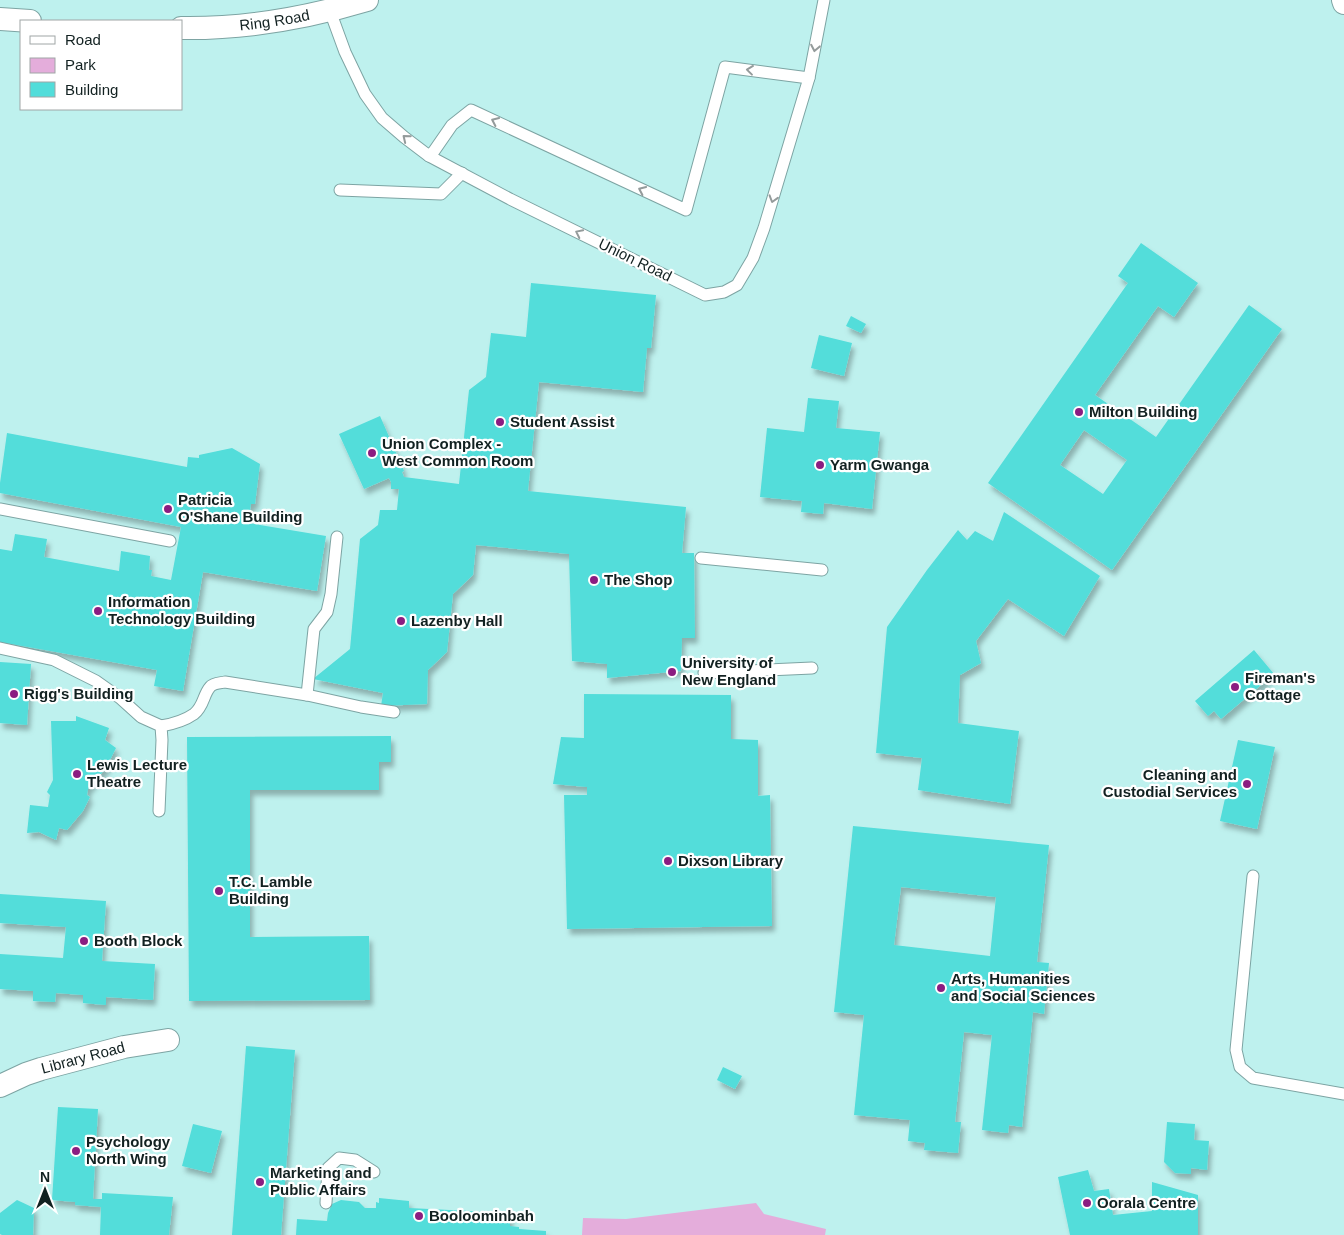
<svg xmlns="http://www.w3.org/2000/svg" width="1344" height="1235" font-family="Arial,sans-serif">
  <defs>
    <filter id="shadow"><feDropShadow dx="3" dy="5.5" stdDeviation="2.5" flood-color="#0004"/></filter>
  </defs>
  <rect width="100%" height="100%" fill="#d3fcfa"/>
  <path fill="#bef1ee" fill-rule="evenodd" d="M0,0H1344V1235H0ZM21,21H181V109H21Z"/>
  <path fill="#e4addb" d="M756,1203L764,1214L826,1229L825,1235H582L583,1218L626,1219Z"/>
  <g fill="#52ddda" fill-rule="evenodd" filter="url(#shadow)">
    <path d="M1141,243L1198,283L1174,317L1158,306L1095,395L1156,437L1249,305L1282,329L1112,570L988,483L1128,283L1118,276ZM1084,430L1127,460L1103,494L1060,465Z"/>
    <path d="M531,283L656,295L651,348H647L643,392L539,382L528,491L686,507L682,553H694L695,638H682L681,671L607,678V664L572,661L569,554L476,545L473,575L453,594L447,652L428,670L427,704L381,706L383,693L313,679L350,649L360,539L378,525L380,510H397L399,489H391V482L389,478L364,489L339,434L380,416L404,471L402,472L404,477L459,484L469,390L486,377L491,333L526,337Z"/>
    <path d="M851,316L866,324L861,333L846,326Z"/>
    <path d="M819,335L852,343L844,376L811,368Z"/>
    <path d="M808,398L839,401L836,428L880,432L872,509L824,503L823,514L801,512L802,501L760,497L767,428L804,432Z"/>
    <path d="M7,433L187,467L188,457L199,458V455L232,448L260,464L255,504H251L248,523L326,536L317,591L203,572L183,691L154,686L157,670L0,642V549L12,551L15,534L47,539L44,557L119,571L121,551L150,556L149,570H152L151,576L171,580L181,527L0,493V483Z"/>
    <path d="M1004,512L1100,576L1064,636L1008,599L976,641L981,663L960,675L958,723L1019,731L1010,804L918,790L922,758L876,753L887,627L927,570L958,530L967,540L975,531L993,541Z"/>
    <path d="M1254,650L1274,674L1221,719L1214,711L1208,716L1195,701Z"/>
    <path d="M0,662L31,664L27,725L0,723Z"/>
    <path d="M584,694L731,695V739L758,740V796L770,795L772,926L567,929L564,795H587V787L553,784L561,737L584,738Z"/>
    <path d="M76,716L109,728L105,740L116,748L106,768L88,789L87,795L90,797L83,811L67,830L59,828L56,840L39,832L27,833L30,805L48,807L50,795L47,792L53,780L51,721H76Z"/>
    <path d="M391,736V762H379V790H250V937L369,936L370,1000L189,1001L187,737Z"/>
    <path d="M1238,740L1275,747L1257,829L1220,821Z"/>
    <path d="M853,826L1049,845L1037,962L1049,963L1044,1014L1033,1012L1022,1127L1009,1125L1008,1133L982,1130L992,1035L964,1032L955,1122H961L958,1153L924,1150L925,1143L908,1141L910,1120L854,1115L864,1015L834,1012ZM901,887L996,897L990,956L894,945Z"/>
    <path d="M0,894L106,901L102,961L155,964L153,1000L106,997V1005L94,1004L83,1003V995L56,993L55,1002L33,1001V991L0,989V954L63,958L66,927L0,923Z"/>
    <path d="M246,1046L295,1050L281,1235H232Z"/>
    <path d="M723,1067L742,1076L735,1089L717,1080Z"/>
    <path d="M58,1107L98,1109L93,1199H102V1193L173,1197L169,1235H100L101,1207L75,1205V1202L52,1200Z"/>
    <path d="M1167,1122L1195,1124L1194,1140L1209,1141L1207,1170L1191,1168V1174L1175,1173L1164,1162Z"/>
    <path d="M193,1124L222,1131L211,1173L182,1166Z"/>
    <path d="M1088,1170L1094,1191L1109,1189L1113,1215L1152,1211V1182L1198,1195V1235H1070L1058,1177Z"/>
    <path d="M379,1198L409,1201V1208L510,1213V1226L519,1227V1229L546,1231V1235H296L297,1219L327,1221L328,1213L332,1204L341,1200L359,1202L365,1208H376V1202L379,1203Z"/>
    <path d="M17,1200L34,1208L33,1235H2L0,1234V1213Z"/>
  </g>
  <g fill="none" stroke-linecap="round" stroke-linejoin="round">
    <defs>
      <g id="lane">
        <path d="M330,11L345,52L365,94L382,118L404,137L429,156L510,199L705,295L724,292L737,285L753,258L764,228L809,78L824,0"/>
        <path d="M429,156L434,151L452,125L471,110L686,210L725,67L809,78"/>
        <path d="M340,190L441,194L462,173"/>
        <path d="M0,509L170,541"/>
        <path d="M701,558L822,570"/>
        <path d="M0,648L54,660L96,681L120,698L141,717L161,726L162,740L159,811"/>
        <path d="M704,673L812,668"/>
        <path d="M307,695L314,629L327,612L331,594L337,537"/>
        <path d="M161,726C173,724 184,721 194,714C204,706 203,695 210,687C213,683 220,683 225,682L307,695L361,707L394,712"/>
        <path d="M1253,876L1236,1050L1240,1067L1253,1078L1344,1094"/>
        <path d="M326,1203L328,1168L339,1158L355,1160L374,1172"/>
      </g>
      <g id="street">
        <path d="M1343,0L1344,3"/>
        <path d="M0,19L30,21"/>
        <path id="s1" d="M181,28C244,29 307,18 367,0"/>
        <path id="s2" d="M0,1086L26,1074L41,1069L124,1047L168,1040"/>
      </g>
    </defs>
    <use href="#lane" stroke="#7da4a3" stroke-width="13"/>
    <use href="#street" stroke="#7da4a3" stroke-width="24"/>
    <use href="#lane" stroke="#fff" stroke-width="11"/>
    <use href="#street" stroke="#fff" stroke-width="22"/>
  </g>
  <defs><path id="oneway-chevron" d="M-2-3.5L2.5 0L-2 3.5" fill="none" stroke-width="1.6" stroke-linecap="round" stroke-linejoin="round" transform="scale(1.25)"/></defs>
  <g stroke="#949b9b">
    <use href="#oneway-chevron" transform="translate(815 48) rotate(101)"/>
    <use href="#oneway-chevron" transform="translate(750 70) rotate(-173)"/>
    <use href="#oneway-chevron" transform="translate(495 121) rotate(-155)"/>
    <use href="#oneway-chevron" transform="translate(406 138) rotate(-141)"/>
    <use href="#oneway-chevron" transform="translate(642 190) rotate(-155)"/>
    <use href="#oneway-chevron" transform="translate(773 199) rotate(107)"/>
    <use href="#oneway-chevron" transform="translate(579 233) rotate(-154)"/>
  </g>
  <g fill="#8b1d81" stroke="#fff" stroke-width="2">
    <circle cx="1079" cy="412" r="5"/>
    <circle cx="500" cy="422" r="5"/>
    <circle cx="372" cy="453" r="5"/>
    <circle cx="820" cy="465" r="5"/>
    <circle cx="168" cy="509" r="5"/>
    <circle cx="594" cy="580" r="5"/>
    <circle cx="98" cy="611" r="5"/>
    <circle cx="401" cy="621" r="5"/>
    <circle cx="672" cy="672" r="5"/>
    <circle cx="1235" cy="687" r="5"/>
    <circle cx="14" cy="694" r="5"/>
    <circle cx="77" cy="774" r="5"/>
    <circle cx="1247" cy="784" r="5"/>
    <circle cx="668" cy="861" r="5"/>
    <circle cx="219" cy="891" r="5"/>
    <circle cx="84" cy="941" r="5"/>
    <circle cx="941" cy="988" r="5"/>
    <circle cx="76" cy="1151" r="5"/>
    <circle cx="260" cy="1182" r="5"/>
    <circle cx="1087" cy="1203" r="5"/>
    <circle cx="419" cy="1216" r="5"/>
  </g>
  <g text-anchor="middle" stroke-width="4.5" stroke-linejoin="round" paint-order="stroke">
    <g font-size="15" fill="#122121" stroke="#fff">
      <text dy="5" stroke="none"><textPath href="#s1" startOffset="94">Ring Road</textPath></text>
      <text transform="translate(635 260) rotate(26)" y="5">Union Road</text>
      <text dy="5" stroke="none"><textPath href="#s2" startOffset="88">Library Road</textPath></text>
    </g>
    <g font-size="15" font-weight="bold" fill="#122121" stroke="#fff" text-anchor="start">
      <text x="1089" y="417">Milton Building</text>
      <text x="510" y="427">Student Assist</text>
      <text x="382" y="449">Union Complex -<tspan x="382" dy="17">West Common Room</tspan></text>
      <text x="830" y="470">Yarm Gwanga</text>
      <text x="178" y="505">Patricia<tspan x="178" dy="17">O'Shane Building</tspan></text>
      <text x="604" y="585">The Shop</text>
      <text x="108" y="607">Information<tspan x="108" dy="17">Technology Building</tspan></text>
      <text x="411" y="626">Lazenby Hall</text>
      <text x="682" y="668">University of<tspan x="682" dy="17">New England</tspan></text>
      <text x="1245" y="683">Fireman's<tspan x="1245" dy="17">Cottage</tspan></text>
      <text x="24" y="699">Rigg's Building</text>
      <text x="87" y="770">Lewis Lecture<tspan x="87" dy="17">Theatre</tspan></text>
      <text x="1237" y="780" text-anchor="end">Cleaning and<tspan x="1237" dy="17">Custodial Services</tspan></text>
      <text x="678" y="866">Dixson Library</text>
      <text x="229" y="887">T.C. Lamble<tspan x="229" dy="17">Building</tspan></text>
      <text x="94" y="946">Booth Block</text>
      <text x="951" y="984">Arts, Humanities<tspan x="951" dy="17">and Social Sciences</tspan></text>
      <text x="86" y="1147">Psychology<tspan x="86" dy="17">North Wing</tspan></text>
      <text x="270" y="1178">Marketing and<tspan x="270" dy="17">Public Affairs</tspan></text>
      <text x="1097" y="1208">Oorala Centre</text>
      <text x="429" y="1221">Booloominbah</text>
    </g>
  </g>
  <rect x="20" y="20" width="162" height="90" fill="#ffffff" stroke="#a0a6a6"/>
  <rect x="30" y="36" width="25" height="8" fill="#ffffff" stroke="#a0a6a6"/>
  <text x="65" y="45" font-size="15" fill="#122121">Road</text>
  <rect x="30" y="58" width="25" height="15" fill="#e4addb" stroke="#a0a6a6"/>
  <text x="65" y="70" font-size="15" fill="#122121">Park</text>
  <rect x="30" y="82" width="25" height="15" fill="#52ddda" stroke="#a0a6a6"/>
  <text x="65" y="95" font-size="15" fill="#122121">Building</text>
  <g transform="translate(45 1190)" stroke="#ffffff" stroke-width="4" paint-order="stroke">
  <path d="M0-4L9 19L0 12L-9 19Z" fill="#122121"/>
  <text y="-8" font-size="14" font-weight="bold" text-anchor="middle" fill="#122121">N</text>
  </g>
</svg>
